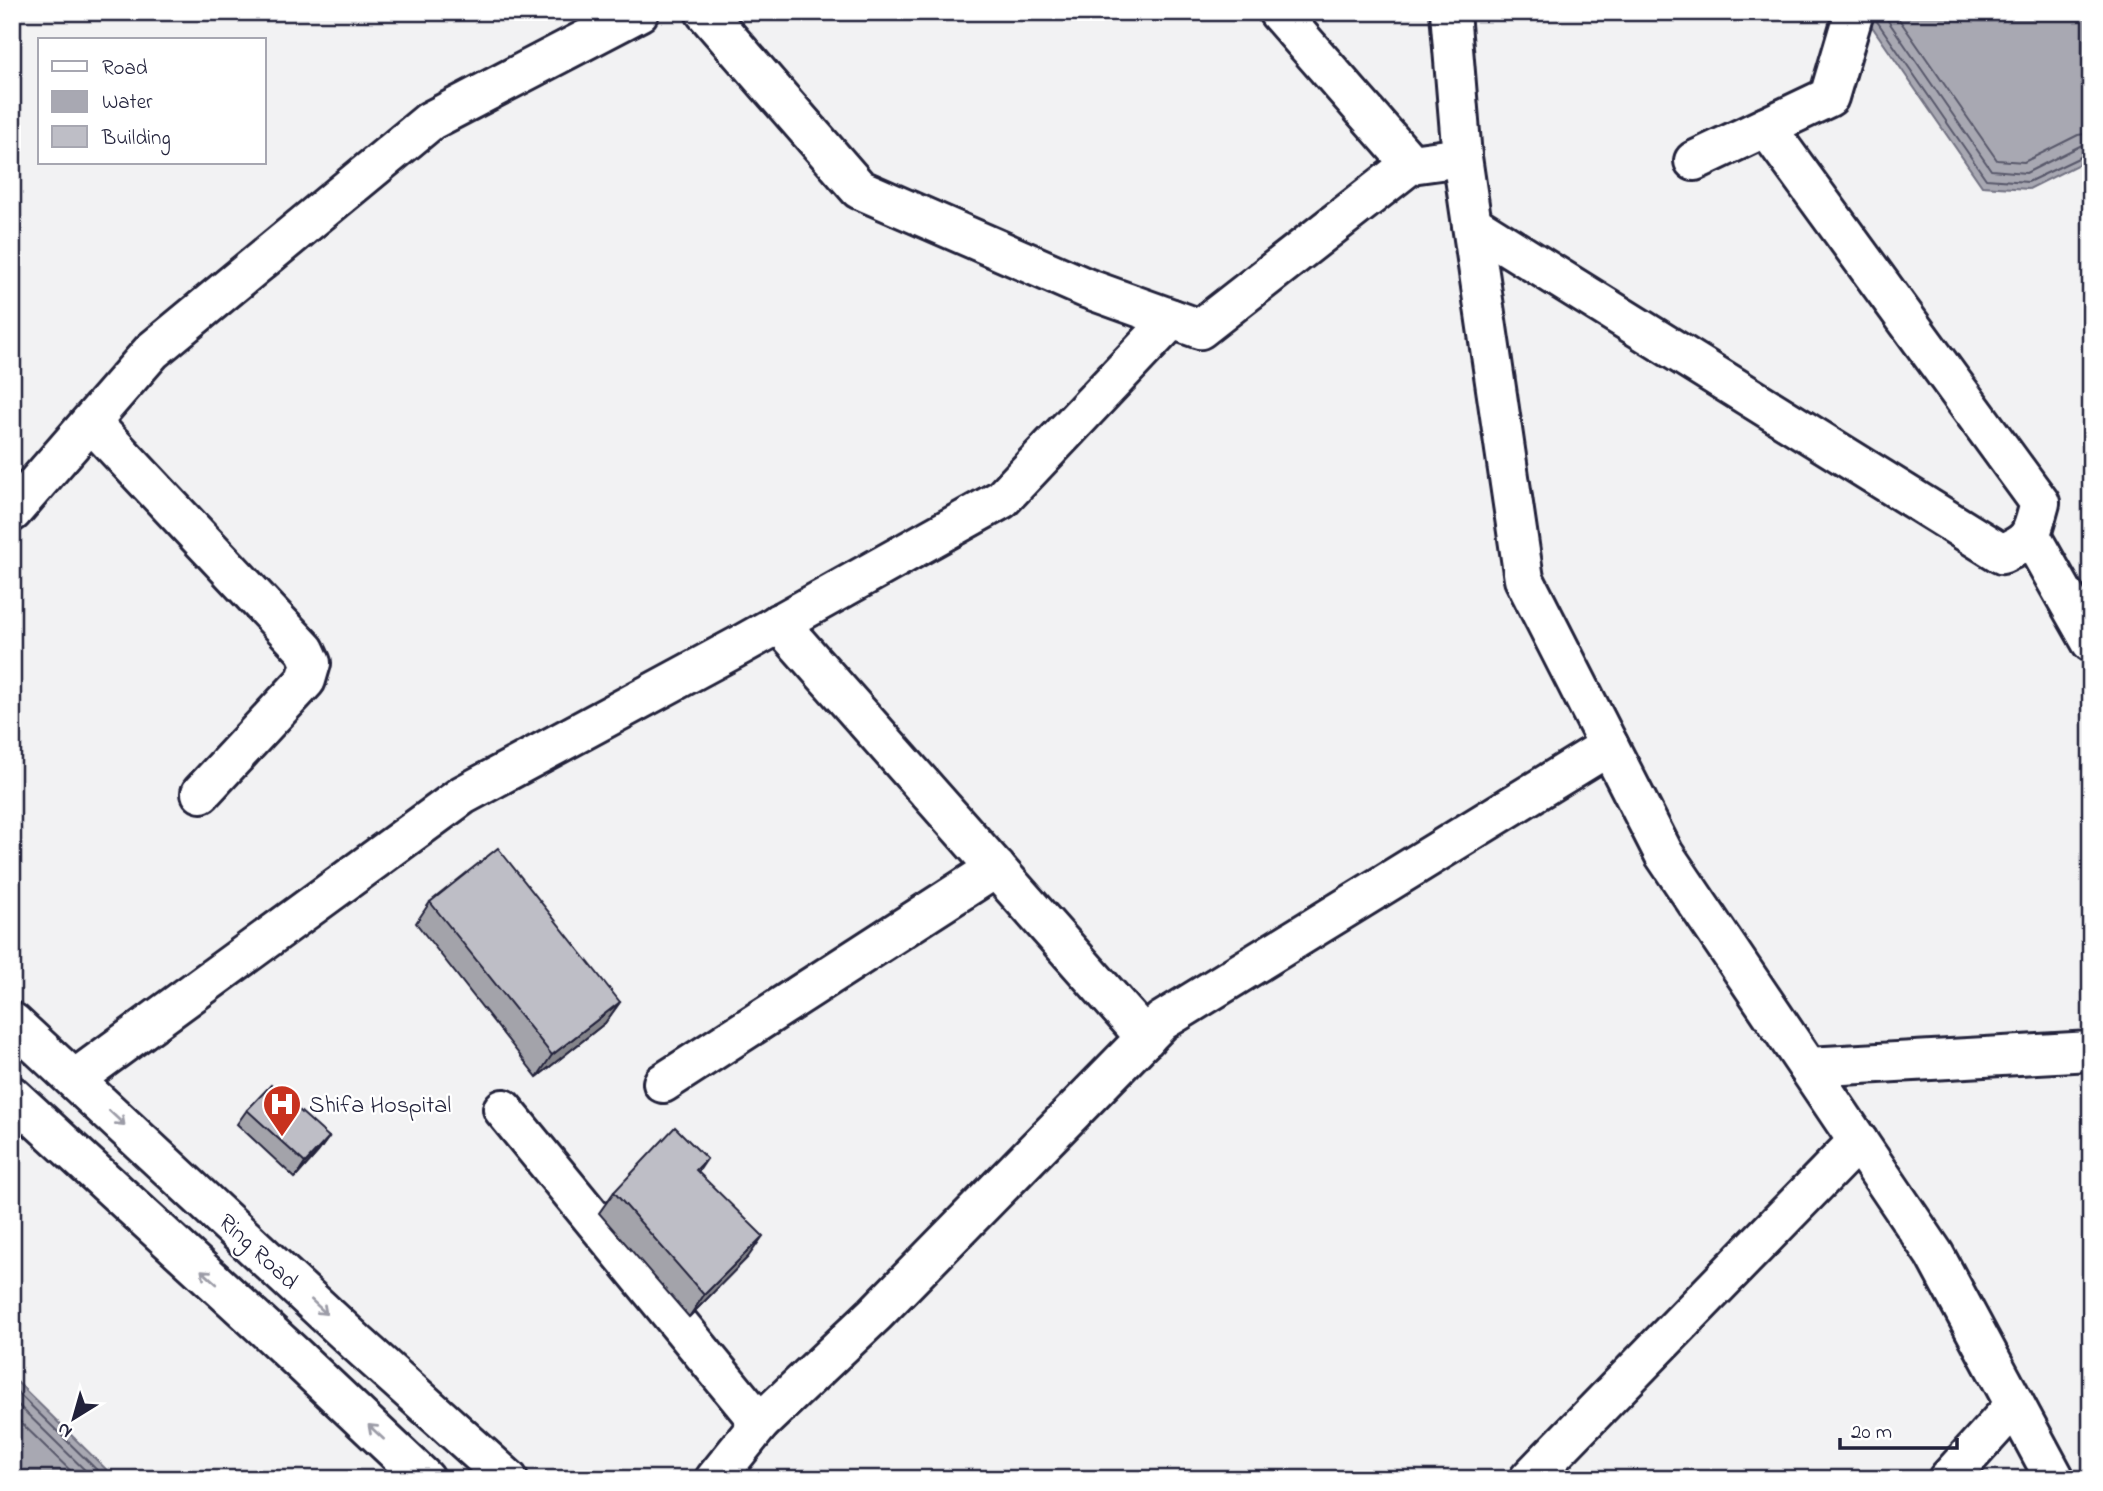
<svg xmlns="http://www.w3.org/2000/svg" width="2103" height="1491" font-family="'Indie Flower',sans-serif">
  <rect width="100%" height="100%" fill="#f2f2f3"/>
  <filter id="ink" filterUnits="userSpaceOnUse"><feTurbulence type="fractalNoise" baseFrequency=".0143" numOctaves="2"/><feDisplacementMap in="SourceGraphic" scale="14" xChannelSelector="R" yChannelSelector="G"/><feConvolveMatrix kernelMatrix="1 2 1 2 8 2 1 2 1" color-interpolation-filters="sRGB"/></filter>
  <g filter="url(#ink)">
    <g fill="#a8a8b2" stroke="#727282" stroke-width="2">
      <path d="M1862,12H2091V158L2029,189L1982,186Z"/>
      <path d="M12,1377L116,1479H12Z"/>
    </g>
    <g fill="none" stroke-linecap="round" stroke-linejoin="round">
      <g stroke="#58586b" stroke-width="2">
        <path d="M1882,12L1991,170L2026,173L2082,145L2091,144"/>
        <path d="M1894,12L1997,160L2024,162L2078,135L2091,133"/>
        <path d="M1874,17L1986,179L2028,182L2091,152"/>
        <path d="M12,1387L106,1479"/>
        <path d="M12,1399L94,1479"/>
        <path d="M12,1414L79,1479"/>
      </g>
      <defs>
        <g id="street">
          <path d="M1278,12L1411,164"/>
          <path d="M1694,161L1829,97L1854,12"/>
          <path d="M1472,224L2002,554C2033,540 2031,535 2040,503L1766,127"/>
          <path d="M91,422L305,650L311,663L306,680L201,793"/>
          <path d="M2031,536L2091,642"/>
          <path d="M779,623L1146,1038"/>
          <path d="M1808,1067L2091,1051"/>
          <path d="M75,1079L463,795L739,646L1002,499L1172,319"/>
          <path d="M663,1083L996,868"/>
          <path d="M503,1109L760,1423"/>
          <path d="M715,1479L760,1423L875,1314L1162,1021L1609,746"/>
          <path d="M1529,1479L1858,1141"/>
          <path d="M1948,1479L2015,1405"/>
        </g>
        <g id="secondary">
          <path d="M705,12L859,189L1086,288L1200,329L1411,164L1462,157"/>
          <path d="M1450,12L1462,157L1524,579L1664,854L1934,1254L2055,1479"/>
          <path d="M12,512L152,351L430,121L639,12"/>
        </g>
        <g id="primary">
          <path d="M12,1022L358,1344L508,1479"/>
          <path d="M12,1096L294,1355L425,1479"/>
        </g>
      </defs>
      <use href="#street" stroke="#22223b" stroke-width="44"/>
      <use href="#secondary" stroke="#22223b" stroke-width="44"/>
      <use href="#primary" stroke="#22223b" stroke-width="44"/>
      <use href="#street" stroke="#fff" stroke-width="38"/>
      <use href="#secondary" stroke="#fff" stroke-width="38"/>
      <use href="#primary" stroke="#fff" stroke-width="38"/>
    </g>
    <g fill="#a3a3aa" stroke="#22223b" stroke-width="2">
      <path d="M430,902L620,1002L605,1023L537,1077L416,923Z"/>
      <path d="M247,1110L329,1137L318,1152L295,1178L237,1124Z"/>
      <path d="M698,1172L748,1257L689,1317L599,1213L614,1192Z"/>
    </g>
    <g fill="#85858b" stroke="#22223b" stroke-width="2">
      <path d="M620,1002L605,1023L537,1077L552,1055Z"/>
      <path d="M329,1137L318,1152L295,1178L305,1163Z"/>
      <path d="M707,1159L693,1180L696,1170Z"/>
      <path d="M763,1236L748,1257L689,1317L704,1295Z"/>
    </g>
    <g fill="#bebec6" stroke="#22223b" stroke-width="2">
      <path d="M498,848L620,1002L552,1055L430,902Z"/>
      <path d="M271,1085L329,1137L305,1163L247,1110Z"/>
      <path d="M675,1127L707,1159L696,1170L763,1236L704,1295L614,1192Z"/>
    </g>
    <defs><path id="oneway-shaft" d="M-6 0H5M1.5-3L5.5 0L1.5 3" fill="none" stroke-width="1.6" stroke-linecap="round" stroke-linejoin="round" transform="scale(1.75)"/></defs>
    <g stroke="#9c9ca7">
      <use href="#oneway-shaft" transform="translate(117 1118) rotate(43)"/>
      <use href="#oneway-shaft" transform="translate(209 1277) rotate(-138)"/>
      <use href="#oneway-shaft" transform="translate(319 1307) rotate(43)"/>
      <use href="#oneway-shaft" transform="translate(376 1432) rotate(-137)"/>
    </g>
  </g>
  <defs>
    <symbol id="hospital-pin" viewBox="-11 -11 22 30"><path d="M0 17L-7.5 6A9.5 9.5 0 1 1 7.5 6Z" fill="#c8321e" stroke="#fff"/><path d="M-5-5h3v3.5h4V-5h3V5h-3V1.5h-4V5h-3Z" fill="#fff"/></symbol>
  </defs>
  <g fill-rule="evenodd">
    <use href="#hospital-pin" x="260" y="1082" width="44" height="60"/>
  </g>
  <g text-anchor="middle" stroke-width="5" stroke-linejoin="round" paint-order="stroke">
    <g font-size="24" fill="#22223b" stroke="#fff" text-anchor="start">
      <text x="309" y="1112">Shifa Hospital</text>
    </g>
    <g font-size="24" fill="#22223b" stroke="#fff">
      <text transform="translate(259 1251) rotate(43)" y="8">Ring Road</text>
    </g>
  </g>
  <rect width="2103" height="1491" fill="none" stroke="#fff" stroke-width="42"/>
  <rect x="21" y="21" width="2061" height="1449" fill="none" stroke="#22223b" stroke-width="2.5" filter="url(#ink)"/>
  <rect x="38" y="38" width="228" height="126" fill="#ffffff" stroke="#a7a7b1" stroke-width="2"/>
  <rect x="52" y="61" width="35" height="10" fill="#ffffff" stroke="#a7a7b1" stroke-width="2"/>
  <text x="102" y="74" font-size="21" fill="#22223b">Road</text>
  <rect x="52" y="91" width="35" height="21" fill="#a8a8b2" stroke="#a7a7b1" stroke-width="2"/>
  <text x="102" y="108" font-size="21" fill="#22223b">Water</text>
  <rect x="52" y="126" width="35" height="21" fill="#bebec6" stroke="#a7a7b1" stroke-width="2"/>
  <text x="102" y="144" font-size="21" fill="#22223b">Building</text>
  <g transform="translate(74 1418) rotate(217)" stroke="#ffffff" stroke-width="5" paint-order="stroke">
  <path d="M0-5L12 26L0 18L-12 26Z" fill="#22223b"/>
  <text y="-10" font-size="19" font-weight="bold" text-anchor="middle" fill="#22223b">N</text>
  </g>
  <path d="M1840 1438v10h117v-10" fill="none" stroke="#22223b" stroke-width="3.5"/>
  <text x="1851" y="1438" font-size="21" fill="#22223b" stroke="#ffffff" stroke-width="5" paint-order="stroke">20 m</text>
</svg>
